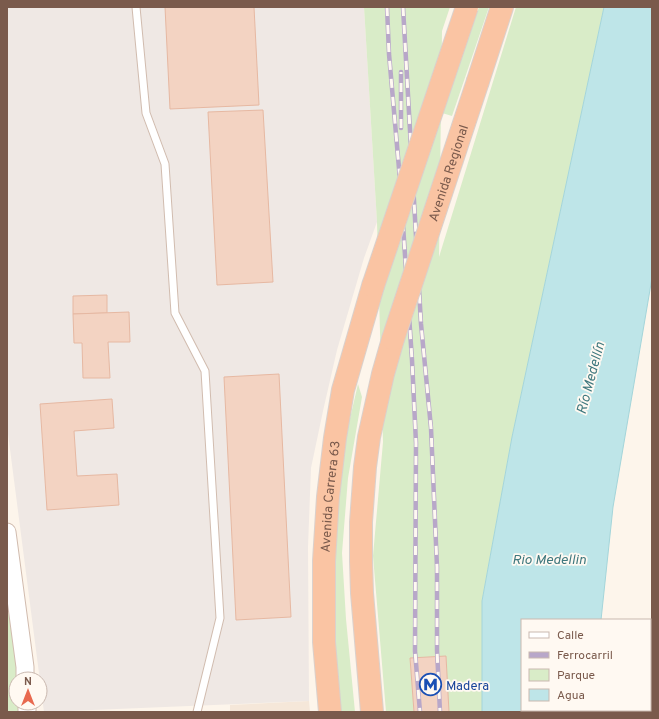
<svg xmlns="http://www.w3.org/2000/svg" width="659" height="719" font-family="Overpass,sans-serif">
  <rect width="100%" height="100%" fill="#fdf5eb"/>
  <path fill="#f5e7d9" d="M309,701L310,712H230V705Z"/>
  <path fill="#efe8e4" d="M7,7H364L377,222L364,258L337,350L323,411L311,468L308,547L309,701L44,712L7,426Z"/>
  <g fill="#d9ecc8">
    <path d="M364,7H450L442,31L439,257L516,7H604L512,437L482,601V712H449L446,657L410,658L414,712H386L373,556L383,442L377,222Z"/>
    <path d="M479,7H489L452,116L442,113Z"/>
    <path d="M358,384L362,397L348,478L342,553L346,619L355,712H339L333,632V527L348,427Z"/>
    <path d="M7,603L18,674V679H16V703H18V712H7Z"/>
  </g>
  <path fill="#bee5e8" stroke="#a4d5da" d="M604,7H652V278L613,507L601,620H522V710H600V712H482V601L512,437Z"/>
  <g fill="#f3d3c2" stroke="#e6b8a2">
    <path d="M165,7H254L259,105L170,109Z"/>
    <path d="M263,110L273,282L217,285L208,112Z"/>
    <path d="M107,295V313L73,314V296Z"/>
    <path d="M129,312L130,342H108L110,378H83L82,343H74L73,314Z"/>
    <path d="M279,374L291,617L236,620L224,377Z"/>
    <path d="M112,399L114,428L74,431L77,476L117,474L119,505L47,510L40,404Z"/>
    <path d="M446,656L449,712H414L410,658Z"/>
  </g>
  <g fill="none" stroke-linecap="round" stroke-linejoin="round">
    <defs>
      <path id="service" d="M136,7L146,113L165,164L175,313L205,371L220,618L197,712"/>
      <g id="tertiary">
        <path d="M7,532L25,667V679"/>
        <path d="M27,703V712"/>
      </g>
      <g id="trunk">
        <path d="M478,81L502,7"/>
        <path id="s1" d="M330,712L324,642V561L328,497L335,438L343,390L373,286"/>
        <path d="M372,712L362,593L361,561V522L365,467L369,437L383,374L393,339"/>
      </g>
    </defs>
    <use href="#service" stroke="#d1bcaf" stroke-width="9"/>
    <use href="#tertiary" stroke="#d1bcaf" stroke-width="19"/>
    <use href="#trunk" stroke="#dad1cd" stroke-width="24"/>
    <use href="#service" stroke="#fff" stroke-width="7"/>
    <use href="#tertiary" stroke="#fff" stroke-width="17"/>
    <use href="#trunk" stroke="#fac4a3" stroke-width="22"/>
    <defs>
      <g id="rail">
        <path d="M387,7L389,54L400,180L412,360L416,443L415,651L420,712"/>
        <path d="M403,7L421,324L431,428L437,567V650L440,712"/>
        <path d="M401,128V72"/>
      </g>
    </defs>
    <use href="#rail" stroke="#b8a7c9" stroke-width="4.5"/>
    <use href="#rail" stroke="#fff9f2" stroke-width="3" stroke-dasharray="9" stroke-linecap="butt"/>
    <defs>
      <g id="trunk-bridge">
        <path d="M373,286L467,7"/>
        <path id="s2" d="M393,339L478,81"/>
      </g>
    </defs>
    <use href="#trunk-bridge" stroke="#dad1cd" stroke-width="24" stroke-linecap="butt"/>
    <use href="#trunk-bridge" stroke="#fac4a3" stroke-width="22"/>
  </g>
  <defs>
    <symbol id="metro-ring" viewBox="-11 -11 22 22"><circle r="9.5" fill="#fff9f2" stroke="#1a4fb4" stroke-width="1.5"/><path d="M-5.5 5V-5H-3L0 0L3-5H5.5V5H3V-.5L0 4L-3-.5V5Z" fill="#1a4fb4"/></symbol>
  </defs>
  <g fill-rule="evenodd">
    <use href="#metro-ring" x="418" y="672" width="25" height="25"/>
  </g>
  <g text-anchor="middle" stroke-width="3.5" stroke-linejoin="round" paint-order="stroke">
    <g font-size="13" fill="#7a5a4c" stroke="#fff9f2">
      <text dy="5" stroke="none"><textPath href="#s2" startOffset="175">Avenida Regional</textPath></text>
      <text dy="5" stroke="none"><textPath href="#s1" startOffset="216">Avenida Carrera 63</textPath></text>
    </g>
    <g font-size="13" fill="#164399" stroke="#fff9f2" text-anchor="start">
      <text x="446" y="690">Madera</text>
    </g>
    <g font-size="14" font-style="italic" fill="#3f787e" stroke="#fff9f2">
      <text transform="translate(590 378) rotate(-75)" y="5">Río Medellín</text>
      <text x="549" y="564">Rio Medellin</text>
    </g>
  </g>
  <rect width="659" height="719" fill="none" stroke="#7a5a4c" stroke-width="16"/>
  <rect x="521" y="619" width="130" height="92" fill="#fff9f2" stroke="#cab9b0"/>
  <rect x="529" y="632" width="20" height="6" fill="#ffffff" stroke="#cab9b0"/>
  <text x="557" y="639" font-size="12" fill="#7a5a4c">Calle</text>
  <rect x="529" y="652" width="20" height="6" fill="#b8a7c9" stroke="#cab9b0"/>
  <text x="557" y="659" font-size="12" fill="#7a5a4c">Ferrocarril</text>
  <rect x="529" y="669" width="20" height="12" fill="#d9ecc8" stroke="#cab9b0"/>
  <text x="557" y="679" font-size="12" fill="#7a5a4c">Parque</text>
  <rect x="529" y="689" width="20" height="12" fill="#bee5e8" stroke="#cab9b0"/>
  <text x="557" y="699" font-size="12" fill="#7a5a4c">Agua</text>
  <g transform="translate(28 691)"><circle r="19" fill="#fff9f2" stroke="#cab9b0"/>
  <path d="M0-3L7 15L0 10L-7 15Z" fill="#e8694f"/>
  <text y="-6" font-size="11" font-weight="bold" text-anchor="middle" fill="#7a5a4c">N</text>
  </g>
</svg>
